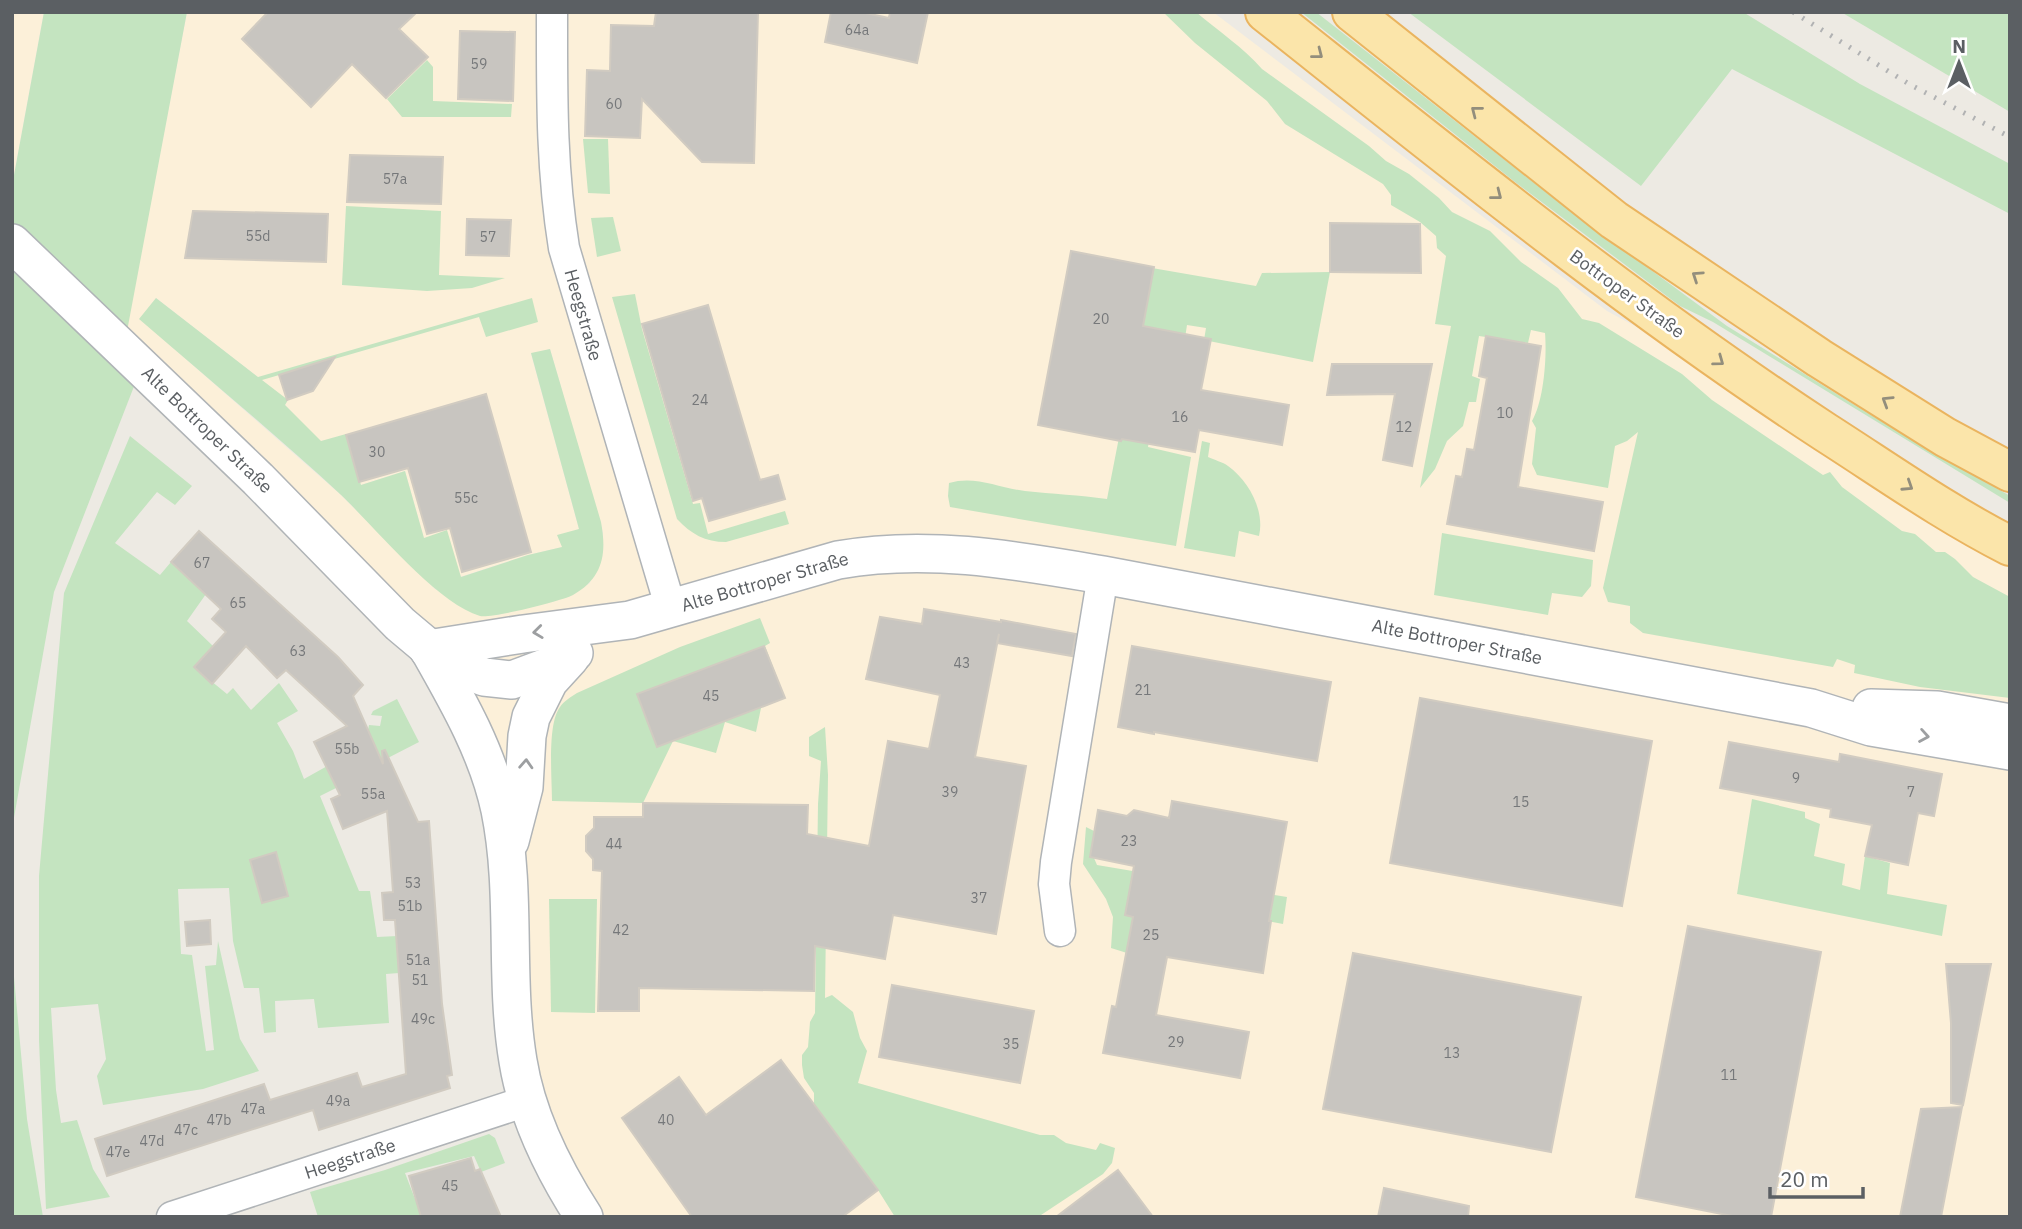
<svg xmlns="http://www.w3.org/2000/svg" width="2022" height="1229" font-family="'IBM Plex Sans',sans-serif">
  <rect width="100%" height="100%" fill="#edeae3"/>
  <g fill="#fcf0d9" fill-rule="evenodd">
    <path d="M12,12H44L12,186Z"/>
    <path d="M187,12H1213L1607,311L2010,527V1217H584L547,1152L507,864L456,698L124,342ZM156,298L287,400L285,405L361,485L405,471L424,539L460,577L528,555L563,547L579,529L531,354L550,349L603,533L590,583L570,596L497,615H491L435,589L341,495L140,319Z"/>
  </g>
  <g fill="#c4e4c0">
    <path d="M44,12H187L125,342L140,371L54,592L12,829V186Z"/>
    <path d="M1163,12H1196C1218,31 1243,47 1262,69L1369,146L1386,161L1409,174L1439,198L1452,212L1490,231L1521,262L1558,288L1582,319L1599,323L1682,374L1712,400L1823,475L1830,472L1842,487L1902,531L1915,534L1936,552H1945L1955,559L1973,577L2010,597V698L1920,687L1854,673L1855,665L1837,659L1833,667L1643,633L1630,623V606L1608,602L1603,588L1638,432L1627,441L1615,446L1608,488L1537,475L1532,464L1536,428L1532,421C1544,401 1547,356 1545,333L1531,330L1528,343L1479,336L1472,376L1480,379L1476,402H1469L1463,426L1447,441L1435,469L1420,488L1451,326L1435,324L1446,256L1437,248L1436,236L1420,222L1391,205V195L1383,184L1285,124L1267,101L1195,43Z"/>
    <path d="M1301,12H1316L1556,200L1727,326L1874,417L2010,496V503L1713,322L1680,306L1515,182Z"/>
    <path d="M1408,12H1743L1860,84L2010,164V214L1732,69L1641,186Z"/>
    <path d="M1841,12H2010V112Z"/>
    <path d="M427,60L433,67V101L512,104L511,117H402L387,99Z"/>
    <path d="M583,139H608L610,194L588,193Z"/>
    <path d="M346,206L441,211L439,275L505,278L472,288L427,291L342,285Z"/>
    <path d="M613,217L621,251L597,257L591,218Z"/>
    <path d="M1152,268L1256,286L1262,273L1330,272L1313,362L1204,340L1206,328L1187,325L1185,338L1157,396L1148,447L1191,457L1176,546L950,507L948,496L949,483C975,475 999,488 1025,491C1052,494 1080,495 1107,499Z"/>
    <path d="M635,294L642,329L693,504L700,503L708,534L785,511L789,524L726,542C705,542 691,534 677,519L612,297Z"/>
    <path d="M156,298L258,377L532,298L538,322L486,337L479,317L262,380L288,400L285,405L321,441L346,434L361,485L405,471L424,538L447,530L461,577L528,555L562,547L557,535L579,529L531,353L550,349L601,522C607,554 603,578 573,595C562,601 490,619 480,616C436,603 375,527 340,494C275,434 206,377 139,319Z"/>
    <path d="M130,436L192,486L175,505L157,492L115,543L160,575L171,562L206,594L187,621L213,646L194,667L227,694L233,688L251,710L279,683L298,711L277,723L293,751L304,779L338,760L346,783L320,796L359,891H370L377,937L418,935L397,950L399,973L386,974L389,1023L318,1028L314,999L275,1001L276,1032L264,1033L259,988H244L233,941L229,888L178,889L181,954L192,955L206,1051L214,1050L205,966L216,965L218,941L240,1039L259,1071L203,1089L103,1105L97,1076L106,1059L98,1004L51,1008L56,1090L61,1123L77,1120L93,1169L110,1197L46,1209L39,1040V876L64,593Z"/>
    <path d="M1202,441L1210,443L1208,457C1214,460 1223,462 1228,466C1249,481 1265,511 1259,536L1239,531L1235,557L1184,548Z"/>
    <path d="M1442,533L1593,560L1591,586L1582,597L1552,593L1548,615L1434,595Z"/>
    <path d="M760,618L770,643L765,646L785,698L761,708L756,732L725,722L716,753L673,741L643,803L552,801C552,778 547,724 560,707C564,701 571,697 577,693L680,647Z"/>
    <path d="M397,699L419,742L382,761L368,730L369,725L380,726L382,716L371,715L373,711Z"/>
    <path d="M825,727L828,775L825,998L832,995L853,1012L860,1038L867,1051L858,1083L1040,1135H1054L1066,1143L1096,1150L1100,1143L1115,1148L1112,1163L1103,1174L1038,1217H895L878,1190L864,1184L855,1168V1159L814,1104V1093L804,1078L802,1065V1055L808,1047L810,1022L815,1013L818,804L821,761L809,756V737Z"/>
    <path d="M1752,799L1805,812V818L1820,824L1814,856L1845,864L1842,885L1860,890L1865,856L1890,863L1887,894L1947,905L1942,936L1737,894Z"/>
    <path d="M1086,827L1094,831L1091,851L1097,865L1287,897L1283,924L1129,894L1133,917L1127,953L1111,948L1113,917L1106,899L1083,864Z"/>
    <path d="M549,899H597L595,1013L551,1012Z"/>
    <path d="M12,955L27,1119L43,1217H12Z"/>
    <path d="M489,1134L495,1138L505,1163L481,1172L474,1156L405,1173L422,1217H318L310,1192L385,1170Z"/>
  </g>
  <g fill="#c8c5c0" stroke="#d1cbc1" stroke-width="2">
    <path d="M268,12H417L399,29L428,57L386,98L352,64L311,107L242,39Z"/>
    <path d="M656,12H758L754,163L702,162L642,99L640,138L585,136L587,70L610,71L611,25L654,26Z"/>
    <path d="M831,12H861L889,18L890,12H928L917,63L825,42Z"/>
    <path d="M460,31L515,32L513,101L458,99Z"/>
    <path d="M350,155L443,157L441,204L347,202Z"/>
    <path d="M193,211L328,214L326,262L185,258Z"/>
    <path d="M467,219L511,220L509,256L466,255Z"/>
    <path d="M1330,223L1420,224L1421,273L1330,272Z"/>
    <path d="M1071,251L1154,267L1143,326L1211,339L1201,390L1289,405L1282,445L1199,430L1195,452L1122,439L1121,441L1038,425Z"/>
    <path d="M708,305L760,480L778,475L785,499L709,521L702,498L693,501L642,324Z"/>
    <path d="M1486,336L1541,346L1518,487L1603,502L1594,551L1447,524L1456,476L1462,477L1467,449L1474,450L1487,378L1479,376Z"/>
    <path d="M335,357L313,391L287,400L279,375Z"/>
    <path d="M1332,364H1432L1412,466L1383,460L1395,394L1327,395Z"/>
    <path d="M486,394L531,552L462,572L450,528L427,534L408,468L359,482L346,435Z"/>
    <path d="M199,531L338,657L363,685L353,696L383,764L382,751L385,750L418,822L429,821L442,1004L452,1075L447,1076L450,1088L319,1130L313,1110L107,1176L95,1139L264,1084L270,1100L357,1073L362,1087L406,1074L395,920H384L382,893L393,892L387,811L343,829L331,799L340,795L314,742L347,726L286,670L277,678L246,646L212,684L194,667L226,632L212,619L221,609L171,562Z"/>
    <path d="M924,609L1001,622V620L1076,634L1072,656L997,643L999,634L975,757L1026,766L996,934L893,915L885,959L815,946L814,991L639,988V1011H598L602,871L593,870V859L586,851V836L594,828V817H643V803L808,805L807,834L869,846L888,741L929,749L940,695L866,679L880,617L922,624Z"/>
    <path d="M764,646L785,698L657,747L637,694Z"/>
    <path d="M1132,646L1331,682L1317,761L1154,732V734L1118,727Z"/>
    <path d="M1420,698L1652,741L1622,906L1390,863Z"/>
    <path d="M1729,742L1839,762L1840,754L1942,774L1934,816L1918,813L1908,865L1865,856L1872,825L1830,817L1831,809L1720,788Z"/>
    <path d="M1172,801L1287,822L1269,921H1271L1263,973L1167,957L1156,1015L1249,1032L1240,1078L1103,1053L1112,1006L1116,1007L1133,917L1125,915L1134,866L1090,857L1098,810L1127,816L1134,810L1169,818Z"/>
    <path d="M276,852L288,896L262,903L250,860Z"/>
    <path d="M210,920L211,944L187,946L185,922Z"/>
    <path d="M1688,926L1821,952L1771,1217H1737L1636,1197Z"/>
    <path d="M1353,953L1581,997L1551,1152L1323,1109Z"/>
    <path d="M1946,964H1991L1963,1105L1951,1103V1023Z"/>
    <path d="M892,985L1034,1011L1020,1083L879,1057Z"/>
    <path d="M781,1060L878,1190L842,1217H692L622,1118L679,1077L706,1115Z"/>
    <path d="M1962,1107L1941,1217H1900L1921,1109Z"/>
    <path d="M471,1158L475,1171L480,1169L501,1217H421L409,1176Z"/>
    <path d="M1118,1170L1153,1217H1056Z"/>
    <path d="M1384,1188L1469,1206L1468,1217H1378Z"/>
  </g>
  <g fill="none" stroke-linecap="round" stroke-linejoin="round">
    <defs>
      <g id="minor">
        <path d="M552,12C552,93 551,167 564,248L671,609"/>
        <path d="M1060,931L1054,884L1056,862L1103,575"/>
        <path d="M172,1217L527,1101"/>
      </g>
      <g id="tertiary">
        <path d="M12,243L258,479L400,624L444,661L484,677L512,680L552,665L574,653"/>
        <path d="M428,649L523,634L630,620L838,560C927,544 1015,560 1103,575L1811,708L1871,727L2010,751"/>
        <path d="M429,650C458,701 488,753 500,810C517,893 504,978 518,1061C527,1117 553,1169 584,1217"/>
        <path d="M1871,708L1937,710L2010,723"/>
        <path d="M510,841L524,787L527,736L531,717L549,681L570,658"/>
      </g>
      <g id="primary">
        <path d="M1265,12C1448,157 1629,304 1825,432C1886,471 1945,513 2010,546"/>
        <path d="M1352,12L1614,220L1819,358L1945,437L2010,472"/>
      </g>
    </defs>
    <use href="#minor" stroke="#b0b4b7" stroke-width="33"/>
    <use href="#tertiary" stroke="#b0b4b7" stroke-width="40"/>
    <use href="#primary" stroke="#eab45f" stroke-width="42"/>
    <use href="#minor" stroke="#fff" stroke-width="30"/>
    <use href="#tertiary" stroke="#fff" stroke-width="37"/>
    <use href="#primary" stroke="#fbe5aa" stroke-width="38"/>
    <path stroke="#b1b2b3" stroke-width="5" stroke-dasharray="2 9" stroke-linecap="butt" d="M1793,12L1909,84L2010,137"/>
  </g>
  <defs><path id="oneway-chevron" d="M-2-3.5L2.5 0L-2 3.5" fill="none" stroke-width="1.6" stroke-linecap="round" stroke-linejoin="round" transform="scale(1.75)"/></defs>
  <g stroke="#938e7c">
    <use href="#oneway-chevron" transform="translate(1318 54) rotate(38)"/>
    <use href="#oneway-chevron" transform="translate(1476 111) rotate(-142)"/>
    <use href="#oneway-chevron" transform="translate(1497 195) rotate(38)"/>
    <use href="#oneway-chevron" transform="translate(1697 276) rotate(-146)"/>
    <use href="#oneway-chevron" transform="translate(1719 361) rotate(36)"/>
    <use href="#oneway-chevron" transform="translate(1887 401) rotate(-148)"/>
    <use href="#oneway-chevron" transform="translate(1908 486) rotate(33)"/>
  </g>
  <g stroke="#9d9fa1">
    <use href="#oneway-chevron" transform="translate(538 632) rotate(173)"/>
    <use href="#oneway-chevron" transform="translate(1924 736) rotate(10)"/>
    <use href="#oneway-chevron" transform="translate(526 764) rotate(-87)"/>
  </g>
  <g text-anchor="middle" stroke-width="5" stroke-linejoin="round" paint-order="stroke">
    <g font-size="14" fill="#76787a">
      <text x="857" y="35">64a</text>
      <text x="479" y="69">59</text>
      <text x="614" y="109">60</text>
      <text x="395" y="184">57a</text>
      <text x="258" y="241">55d</text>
      <text x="488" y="242">57</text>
      <text x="1101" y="324">20</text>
      <text x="700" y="405">24</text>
      <text x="1505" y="418">10</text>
      <text x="1180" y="422">16</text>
      <text x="1404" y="432">12</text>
      <text x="377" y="457">30</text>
      <text x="466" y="503">55c</text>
      <text x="202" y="568">67</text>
      <text x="238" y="608">65</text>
      <text x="298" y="656">63</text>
      <text x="962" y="668">43</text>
      <text x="1143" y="695">21</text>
      <text x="711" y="701">45</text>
      <text x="347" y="754">55b</text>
      <text x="1796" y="783">9</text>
      <text x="950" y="797">39</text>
      <text x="1911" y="797">7</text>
      <text x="373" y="799">55a</text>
      <text x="1521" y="807">15</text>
      <text x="1129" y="846">23</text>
      <text x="614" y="849">44</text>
      <text x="413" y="888">53</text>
      <text x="979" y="903">37</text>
      <text x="410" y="911">51b</text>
      <text x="621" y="935">42</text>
      <text x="1151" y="940">25</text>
      <text x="418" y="965">51a</text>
      <text x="420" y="985">51</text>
      <text x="423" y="1024">49c</text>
      <text x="1176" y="1047">29</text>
      <text x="1011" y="1049">35</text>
      <text x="1452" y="1058">13</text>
      <text x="1729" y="1080">11</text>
      <text x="338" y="1106">49a</text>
      <text x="253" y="1114">47a</text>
      <text x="219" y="1125">47b</text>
      <text x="666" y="1125">40</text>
      <text x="186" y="1135">47c</text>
      <text x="152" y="1146">47d</text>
      <text x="118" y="1157">47e</text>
      <text x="450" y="1191">45</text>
    </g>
    <g font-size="18" fill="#5b5f63" stroke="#fff">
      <text transform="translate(1627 294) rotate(36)" y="6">Bottroper Straße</text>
      <text transform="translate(583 315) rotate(74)" y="6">Heegstraße</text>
      <text transform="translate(207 430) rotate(44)" y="6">Alte Bottroper Straße</text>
      <text transform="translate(765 582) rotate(-16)" y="6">Alte Bottroper Straße</text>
      <text transform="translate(1457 642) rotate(11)" y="6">Alte Bottroper Straße</text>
      <text transform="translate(350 1159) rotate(-18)" y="6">Heegstraße</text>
    </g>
  </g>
  <rect width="2022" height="1229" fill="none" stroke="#5b5f63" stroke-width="28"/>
  <g transform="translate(1959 63)" stroke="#ffffff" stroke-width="5" paint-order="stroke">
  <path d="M0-5L12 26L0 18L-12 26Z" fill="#5b5f63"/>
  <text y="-10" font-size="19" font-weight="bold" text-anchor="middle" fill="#5b5f63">N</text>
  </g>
  <path d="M1770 1187v10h93v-10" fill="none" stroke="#5b5f63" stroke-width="3.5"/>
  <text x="1780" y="1187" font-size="21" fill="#5b5f63" stroke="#ffffff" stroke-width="5" paint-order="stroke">20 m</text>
</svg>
